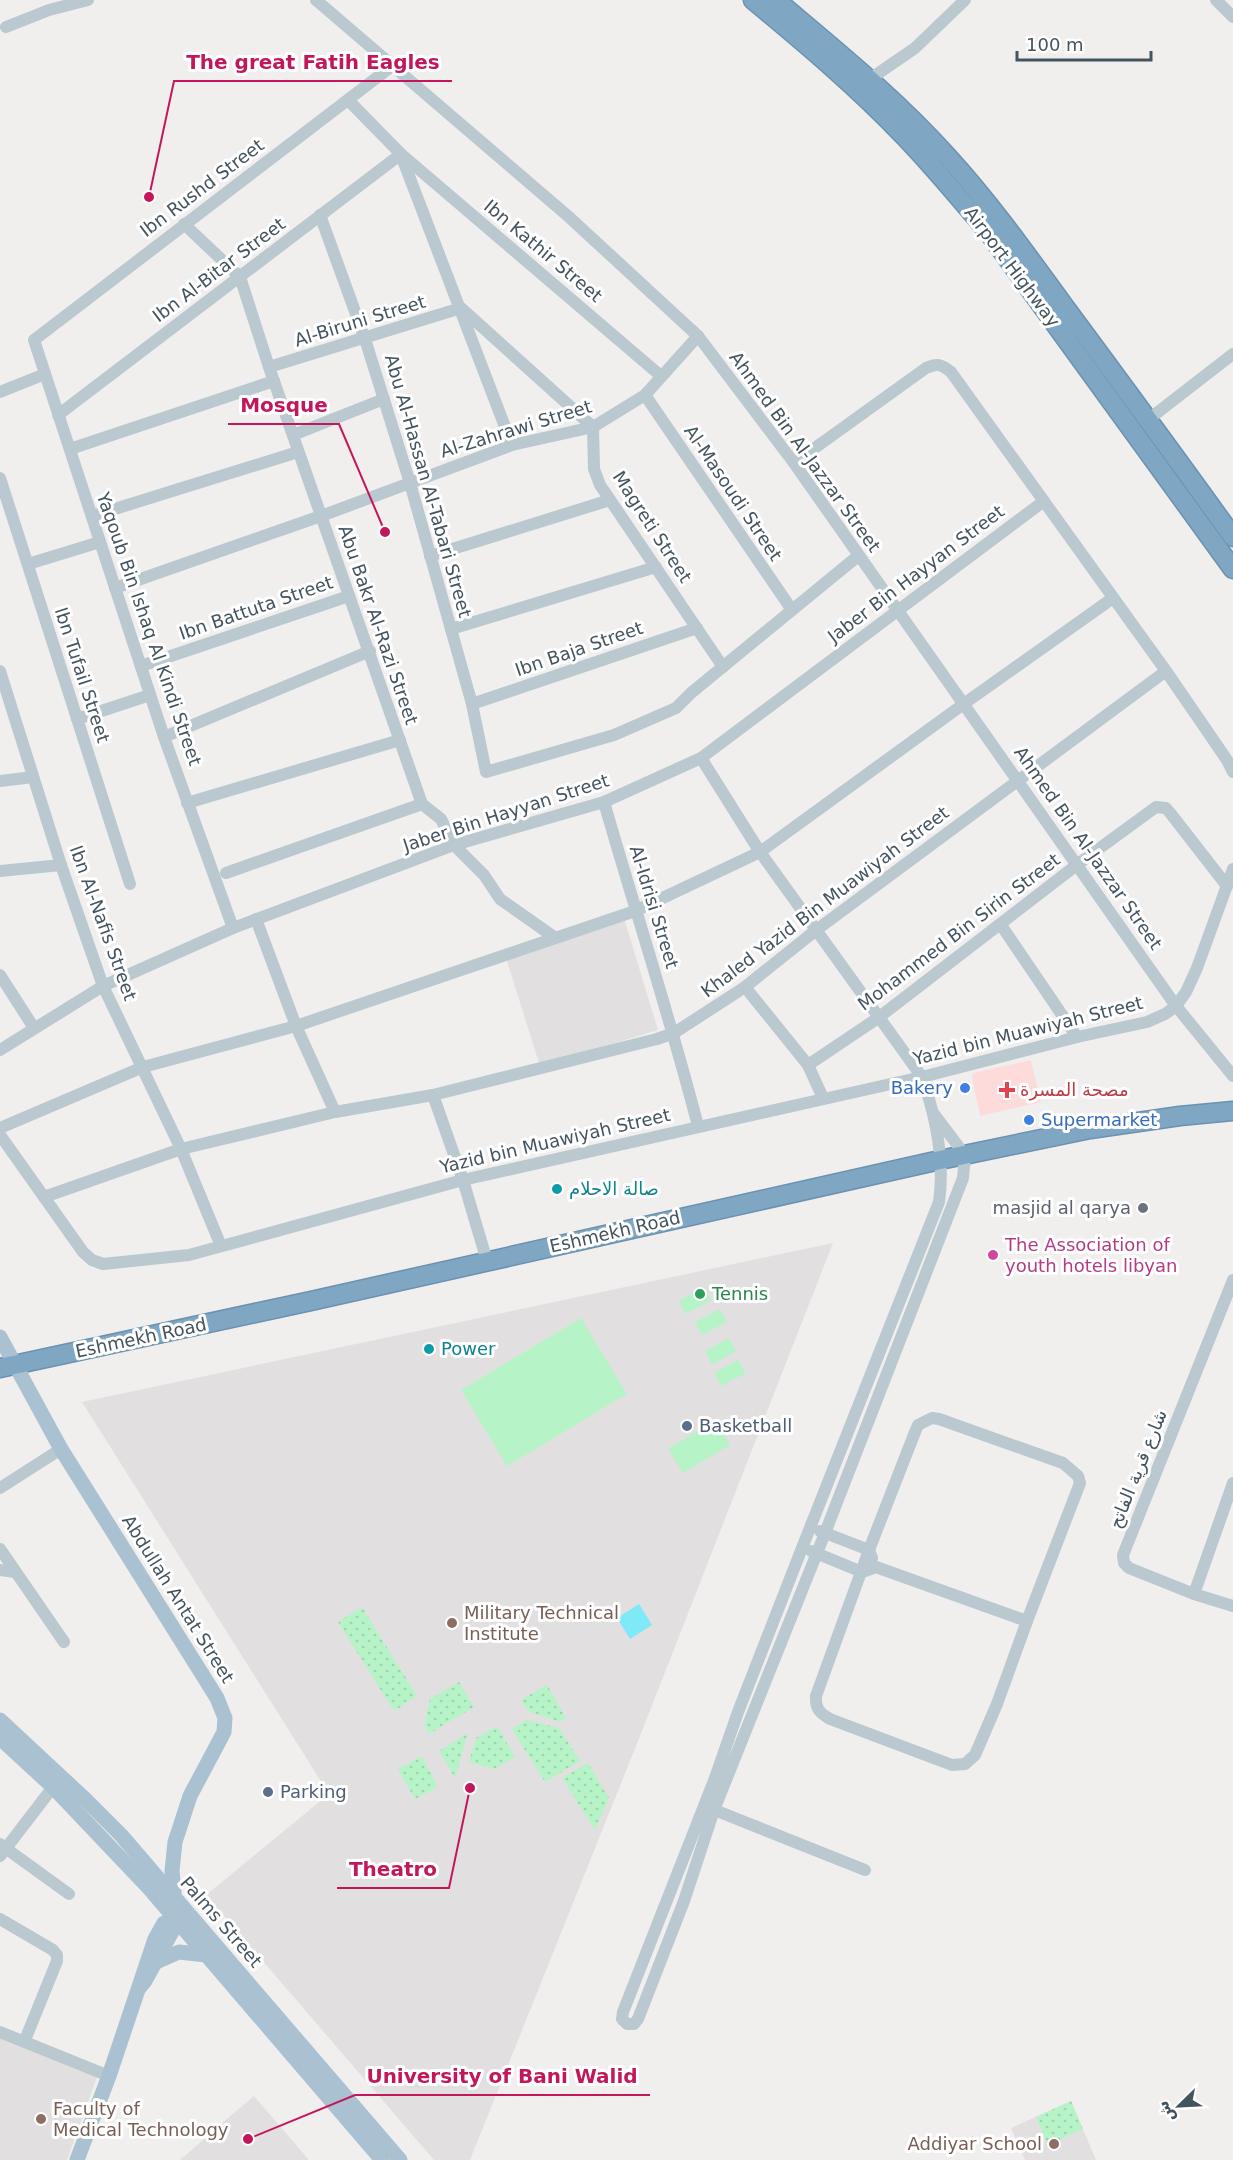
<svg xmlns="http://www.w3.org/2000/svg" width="1233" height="2160" font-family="'DejaVu Sans','Noto Naskh Arabic',sans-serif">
  <defs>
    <pattern id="grass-dots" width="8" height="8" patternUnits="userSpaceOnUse" patternTransform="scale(1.5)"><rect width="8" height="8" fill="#b6f4c8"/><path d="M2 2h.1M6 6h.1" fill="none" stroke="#9ed3ae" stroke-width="1.8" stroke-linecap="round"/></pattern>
  </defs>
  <rect width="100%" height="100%" fill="#f1eeee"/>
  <g fill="#e2dfe0">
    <path d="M624,918L658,1030L540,1066L506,958Z"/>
    <path d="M833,1243L640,1736L470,2160H434L206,1895L329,1794L82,1402Z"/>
    <path d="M0,2036L97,2077L67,2160H0Z"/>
    <path d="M254,2096L309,2160H180L228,2118Z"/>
    <path d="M1071,2101L1096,2160H1025L1011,2128Z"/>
  </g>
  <path fill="#fedbdb" d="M1031,1060L1041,1102L980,1116L972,1077L973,1073Z"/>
  <g fill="url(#grass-dots)">
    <path d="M362,1607L417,1696L394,1711L338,1622Z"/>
    <path d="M459,1682L474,1707L429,1734L424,1725L430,1699Z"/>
    <path d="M547,1685L566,1718L559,1722L528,1711L521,1700Z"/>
    <path d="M526,1720L559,1728L580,1761L545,1782L512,1729Z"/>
    <path d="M497,1726L515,1757L494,1769L469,1762L476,1738Z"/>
    <path d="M468,1733L455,1778L439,1751Z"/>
    <path d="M422,1756L438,1787L415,1799L398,1769Z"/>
    <path d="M588,1763L609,1798L595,1830L562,1778Z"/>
    <path d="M1071,2101L1083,2129L1048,2145L1036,2117Z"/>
  </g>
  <g fill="#b6f4c8">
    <path d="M704,1287L711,1300L686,1314L679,1301Z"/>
    <path d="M720,1309L727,1322L702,1335L695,1322Z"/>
    <path d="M581,1318L627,1394L507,1466L461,1390Z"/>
    <path d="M729,1338L736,1351L712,1365L705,1351Z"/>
    <path d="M738,1360L746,1373L721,1386L714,1373Z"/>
    <path d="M715,1420L730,1445L683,1473L668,1449Z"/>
  </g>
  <path fill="#7ee9f7" d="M639,1604L652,1625L630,1639L617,1618Z"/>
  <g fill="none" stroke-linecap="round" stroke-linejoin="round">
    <defs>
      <g id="highway">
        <path d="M753,0C805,43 857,87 904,136C934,167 961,200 989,233L1233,569"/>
        <path d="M776,0C835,50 895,98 947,156C990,203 1027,255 1064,306C1121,383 1177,459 1233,537"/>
        <path d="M0,1368L311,1301L940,1160L1090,1129L1180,1116L1233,1111"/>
      </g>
    </defs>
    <use href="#highway" stroke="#6b92af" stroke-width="21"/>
    <g stroke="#bac8cf" stroke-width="12">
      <path d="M316,0L569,217L698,336L794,463L1176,1006L1233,1076"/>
      <path d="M1216,0L1233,17"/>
      <path d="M6,27L49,10L88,0"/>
      <path d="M870,79L915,48L965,0"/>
      <path d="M348,100L401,154L661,376"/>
      <path d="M401,155L512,445"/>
      <path d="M320,215L365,339L410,483L472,704L486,772L614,735L676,708L691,693L858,556"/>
      <path d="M184,224L240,277L269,367L422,804L441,819L454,845L484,875L500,899L554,937"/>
      <path d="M269,367L461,308L593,427L594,469L600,485L723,667"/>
      <path d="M0,392L45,374"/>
      <path d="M645,395L792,610"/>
      <path d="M58,415L401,154"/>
      <path d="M1149,419L1233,354"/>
      <path d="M293,435L384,399"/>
      <path d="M70,449L274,381"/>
      <path d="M794,463L926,368C937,363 941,364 951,372L1166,671L1227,760L1233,772"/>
      <path d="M0,478L130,884"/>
      <path d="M92,516L298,452"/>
      <path d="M430,556L610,500"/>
      <path d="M28,564L100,542"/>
      <path d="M115,588L321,516L512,445L593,427L645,395L698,336"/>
      <path d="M451,629L656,567"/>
      <path d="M141,666L349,596"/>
      <path d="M0,671L61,865L103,986L181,1149L221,1246"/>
      <path d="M472,704L697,628"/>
      <path d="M77,719L150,695"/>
      <path d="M164,737L370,651"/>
      <path d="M701,758L760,852L922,1077C936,1117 945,1160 939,1202L802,1548L738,1712L715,1778L623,2012L622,2019L627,2024H634L638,2019L684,1901L714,1810L825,1533L963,1178L965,1155L934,1114"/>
      <path d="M0,781L33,777"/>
      <path d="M604,802C635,910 670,1017 698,1126"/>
      <path d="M187,803L400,740"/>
      <path d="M0,871L61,865"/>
      <path d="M226,873L422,804"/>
      <path d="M256,919L296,1026L335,1112"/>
      <path d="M1001,925L1077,1037"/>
      <path d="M233,928L164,737L34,340L392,66"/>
      <path d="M0,975L34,1028"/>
      <path d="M745,987L808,1065L823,1098"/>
      <path d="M0,1050L103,986L233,928L454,845L604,802L701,758L1044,501"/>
      <path d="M808,1065L878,1018L1078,864L1156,807L1166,808L1171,814L1227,886"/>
      <path d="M433,1095L463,1180L487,1261"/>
      <path d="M0,1128L143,1067L296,1026L635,911L760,852L965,703L1113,598"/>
      <path d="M0,1135L83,1252L92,1260L103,1264L189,1255L463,1180L922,1077L1077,1037L1147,1022L1165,1014L1176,1006L1186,992L1197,968L1233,869"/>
      <path d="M44,1197L181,1149L335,1112L433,1095L657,1039L674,1033L745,987L815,931L1166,671"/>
      <path d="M1233,1280L1123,1555L1124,1563L1129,1568L1194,1594L1233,1606"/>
      <path d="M932,1418L939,1419L1063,1463L1078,1476L1080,1483L1027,1621L997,1704L975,1755L965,1764L952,1765L830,1719C820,1713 815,1709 816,1696L869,1550L915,1432L918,1425Z"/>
      <path d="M0,1488L61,1449"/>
      <path d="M820,1531L869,1550L872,1558"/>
      <path d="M0,1549L64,1642"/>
      <path d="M811,1551L862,1572L876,1567L1027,1621"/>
      <path d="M0,1570L15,1572"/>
      <path d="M1194,1594L1233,1483"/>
      <path d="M707,1807L865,1870"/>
      <path d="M0,1844L69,1894"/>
      <path d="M0,1856L53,1787"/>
      <path d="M0,1919L53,1950L57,1955V1961L25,2040"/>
      <path d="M0,2032L109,2076"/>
    </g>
    <g stroke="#aac1d1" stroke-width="15">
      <path d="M0,1337L61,1449L217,1698L225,1718L224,1732L190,1796L175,1842L172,1871L175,1903L174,1928L145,1981L140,1987"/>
      <path d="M0,1720L86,1800L121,1835L400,2160"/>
      <path d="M0,1738L53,1787L149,1888L382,2160"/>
      <path d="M154,1963L179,1952L206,1955"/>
      <path d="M77,2160L109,2076L155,1939L164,1923L182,1915"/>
    </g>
    <use href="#highway" stroke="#7fa7c3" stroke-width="18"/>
  </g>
  <g fill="#3f7fe0" stroke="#fff" stroke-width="2">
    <circle cx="965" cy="1088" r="6"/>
    <circle cx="1029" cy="1120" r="6"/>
  </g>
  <path fill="#e0444e" stroke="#fff" stroke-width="2" d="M1004 1081h6v6h6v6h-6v6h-6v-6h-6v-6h6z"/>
  <g fill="#0f9aa8" stroke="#fff" stroke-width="2">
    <circle cx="557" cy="1189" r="6"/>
    <circle cx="429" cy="1349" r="6"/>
  </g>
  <circle fill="#6b7280" stroke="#fff" stroke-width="2" cx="1143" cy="1208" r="6"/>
  <circle fill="#d1479c" stroke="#fff" stroke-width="2" cx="993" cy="1255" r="6"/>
  <circle fill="#2e9e5b" stroke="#fff" stroke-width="2" cx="700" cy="1294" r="6"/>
  <g fill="#5c6f8a" stroke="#fff" stroke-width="2">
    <circle cx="687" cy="1426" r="6"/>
    <circle cx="268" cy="1792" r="6"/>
  </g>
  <g fill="#8d6e63" stroke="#fff" stroke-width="2">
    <circle cx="452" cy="1623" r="6"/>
    <circle cx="41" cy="2119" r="6"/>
    <circle cx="1054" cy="2144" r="6"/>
  </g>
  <g text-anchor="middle" stroke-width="6" stroke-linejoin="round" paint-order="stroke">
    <g font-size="18" fill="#44545e" stroke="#fff">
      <text transform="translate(202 188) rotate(-37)" y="6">Ibn Rushd Street</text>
      <text transform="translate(543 251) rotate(40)" y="6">Ibn Kathir Street</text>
      <text transform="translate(1012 267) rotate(53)" y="6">Airport Highway</text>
      <text transform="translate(219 270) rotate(-37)" y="6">Ibn Al-Bitar Street</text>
      <text transform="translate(360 321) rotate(-17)" y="6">Al-Biruni Street</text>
      <text transform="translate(516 429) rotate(-17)" y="6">Al-Zahrawi Street</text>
      <text transform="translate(805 452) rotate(54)" y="6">Ahmed Bin Al-Jazzar Street</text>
      <text transform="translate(428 486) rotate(74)" y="6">Abu Al-Hassan Al-Tabari Street</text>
      <text transform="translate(733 493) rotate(56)" y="6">Al-Masoudi Street</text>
      <text transform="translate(652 527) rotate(57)" y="6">Magreti Street</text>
      <text transform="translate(916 574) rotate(-37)" y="6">Jaber Bin Hayyan Street</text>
      <text transform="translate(256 608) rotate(-19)" y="6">Ibn Battuta Street</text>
      <text transform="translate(378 625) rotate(71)" y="6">Abu Bakr Al-Razi Street</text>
      <text transform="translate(149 629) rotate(71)" y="6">Yaqoub Bin Ishaq Al Kindi Street</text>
      <text transform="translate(579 649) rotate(-19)" y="6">Ibn Baja Street</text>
      <text transform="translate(82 675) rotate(72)" y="6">Ibn Tufail Street</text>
      <text transform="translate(506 813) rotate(-18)" y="6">Jaber Bin Hayyan Street</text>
      <text transform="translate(1088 848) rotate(55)" y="6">Ahmed Bin Al-Jazzar Street</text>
      <text transform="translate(825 902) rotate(-37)" y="6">Khaled Yazid Bin Muawiyah Street</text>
      <text transform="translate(654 907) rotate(73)" y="6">Al-Idrisi Street</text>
      <text transform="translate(103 923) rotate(70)" y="6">Ibn Al-Nafis Street</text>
      <text transform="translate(959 932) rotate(-37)" y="6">Mohammed Bin Sirin Street</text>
      <text transform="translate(1028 1031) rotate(-14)" y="6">Yazid bin Muawiyah Street</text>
      <text transform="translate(555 1141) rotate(-13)" y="6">Yazid bin Muawiyah Street</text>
      <text transform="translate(615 1232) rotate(-13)" y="6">Eshmekh Road</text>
      <text transform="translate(141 1338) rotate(-12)" y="6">Eshmekh Road</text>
      <text transform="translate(1138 1469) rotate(-68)" y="6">شارع قرية الفاتح</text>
      <text transform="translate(178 1599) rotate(58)" y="6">Abdullah Antat Street</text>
      <text transform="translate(221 1922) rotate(49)" y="6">Palms Street</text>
    </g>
    <g font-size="18" fill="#366cbe" stroke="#fff" text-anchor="end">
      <text x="953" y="1094">Bakery</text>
      <text x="1041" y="1126" text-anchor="start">Supermarket</text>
    </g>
    <g font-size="18" fill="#be3a42" stroke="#fff" text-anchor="start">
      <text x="1020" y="1096">مصحة المسرة</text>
    </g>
    <g font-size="18" fill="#0d838f" stroke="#fff" text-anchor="start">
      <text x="569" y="1195">صالة الاحلام</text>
      <text x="441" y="1355">Power</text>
    </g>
    <g font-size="18" fill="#5b616d" stroke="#fff" text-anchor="end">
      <text x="1131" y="1214">masjid al qarya</text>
    </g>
    <g font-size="18" fill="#b23c85" stroke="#fff" text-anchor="start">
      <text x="1005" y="1251">The Association of<tspan x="1005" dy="21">youth hotels libyan</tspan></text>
    </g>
    <g font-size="18" fill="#27864d" stroke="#fff" text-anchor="start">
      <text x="712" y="1300">Tennis</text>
    </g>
    <g font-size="18" fill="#4e5e75" stroke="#fff" text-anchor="start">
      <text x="699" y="1432">Basketball</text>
      <text x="280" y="1798">Parking</text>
    </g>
    <g font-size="18" fill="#785e54" stroke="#fff" text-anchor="start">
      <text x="464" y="1619">Military Technical<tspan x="464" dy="21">Institute</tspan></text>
      <text x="53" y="2115">Faculty of<tspan x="53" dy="21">Medical Technology</tspan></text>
      <text x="1042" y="2150" text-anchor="end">Addiyar School</text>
    </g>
  </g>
  <path fill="none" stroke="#c2185b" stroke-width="2" d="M149 197L174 81H452M385 532L339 424H228M470 1788L449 1888H337M248 2139L355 2095H650"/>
  <g fill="#c2185b" stroke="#fff" stroke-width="2">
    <circle cx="149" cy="197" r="6"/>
    <circle cx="385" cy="532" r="6"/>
    <circle cx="470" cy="1788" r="6"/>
    <circle cx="248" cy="2139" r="6"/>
  </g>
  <g font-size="20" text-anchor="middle" font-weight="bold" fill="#c2185b" stroke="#fff" stroke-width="6" stroke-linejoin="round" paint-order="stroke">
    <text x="313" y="69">The great Fatih Eagles</text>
    <text x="284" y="412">Mosque</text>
    <text x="393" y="1876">Theatro</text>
    <text x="502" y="2083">University of Bani Walid</text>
  </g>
  <g transform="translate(1179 2106) rotate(246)" stroke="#ffffff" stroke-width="4.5" paint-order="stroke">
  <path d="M0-4.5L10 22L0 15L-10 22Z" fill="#44545e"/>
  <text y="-9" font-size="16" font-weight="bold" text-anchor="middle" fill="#44545e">ش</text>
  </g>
  <path d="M1017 51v9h134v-9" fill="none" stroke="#44545e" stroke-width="3"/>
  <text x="1026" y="51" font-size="18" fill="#44545e" stroke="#ffffff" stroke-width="4.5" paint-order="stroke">100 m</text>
</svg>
